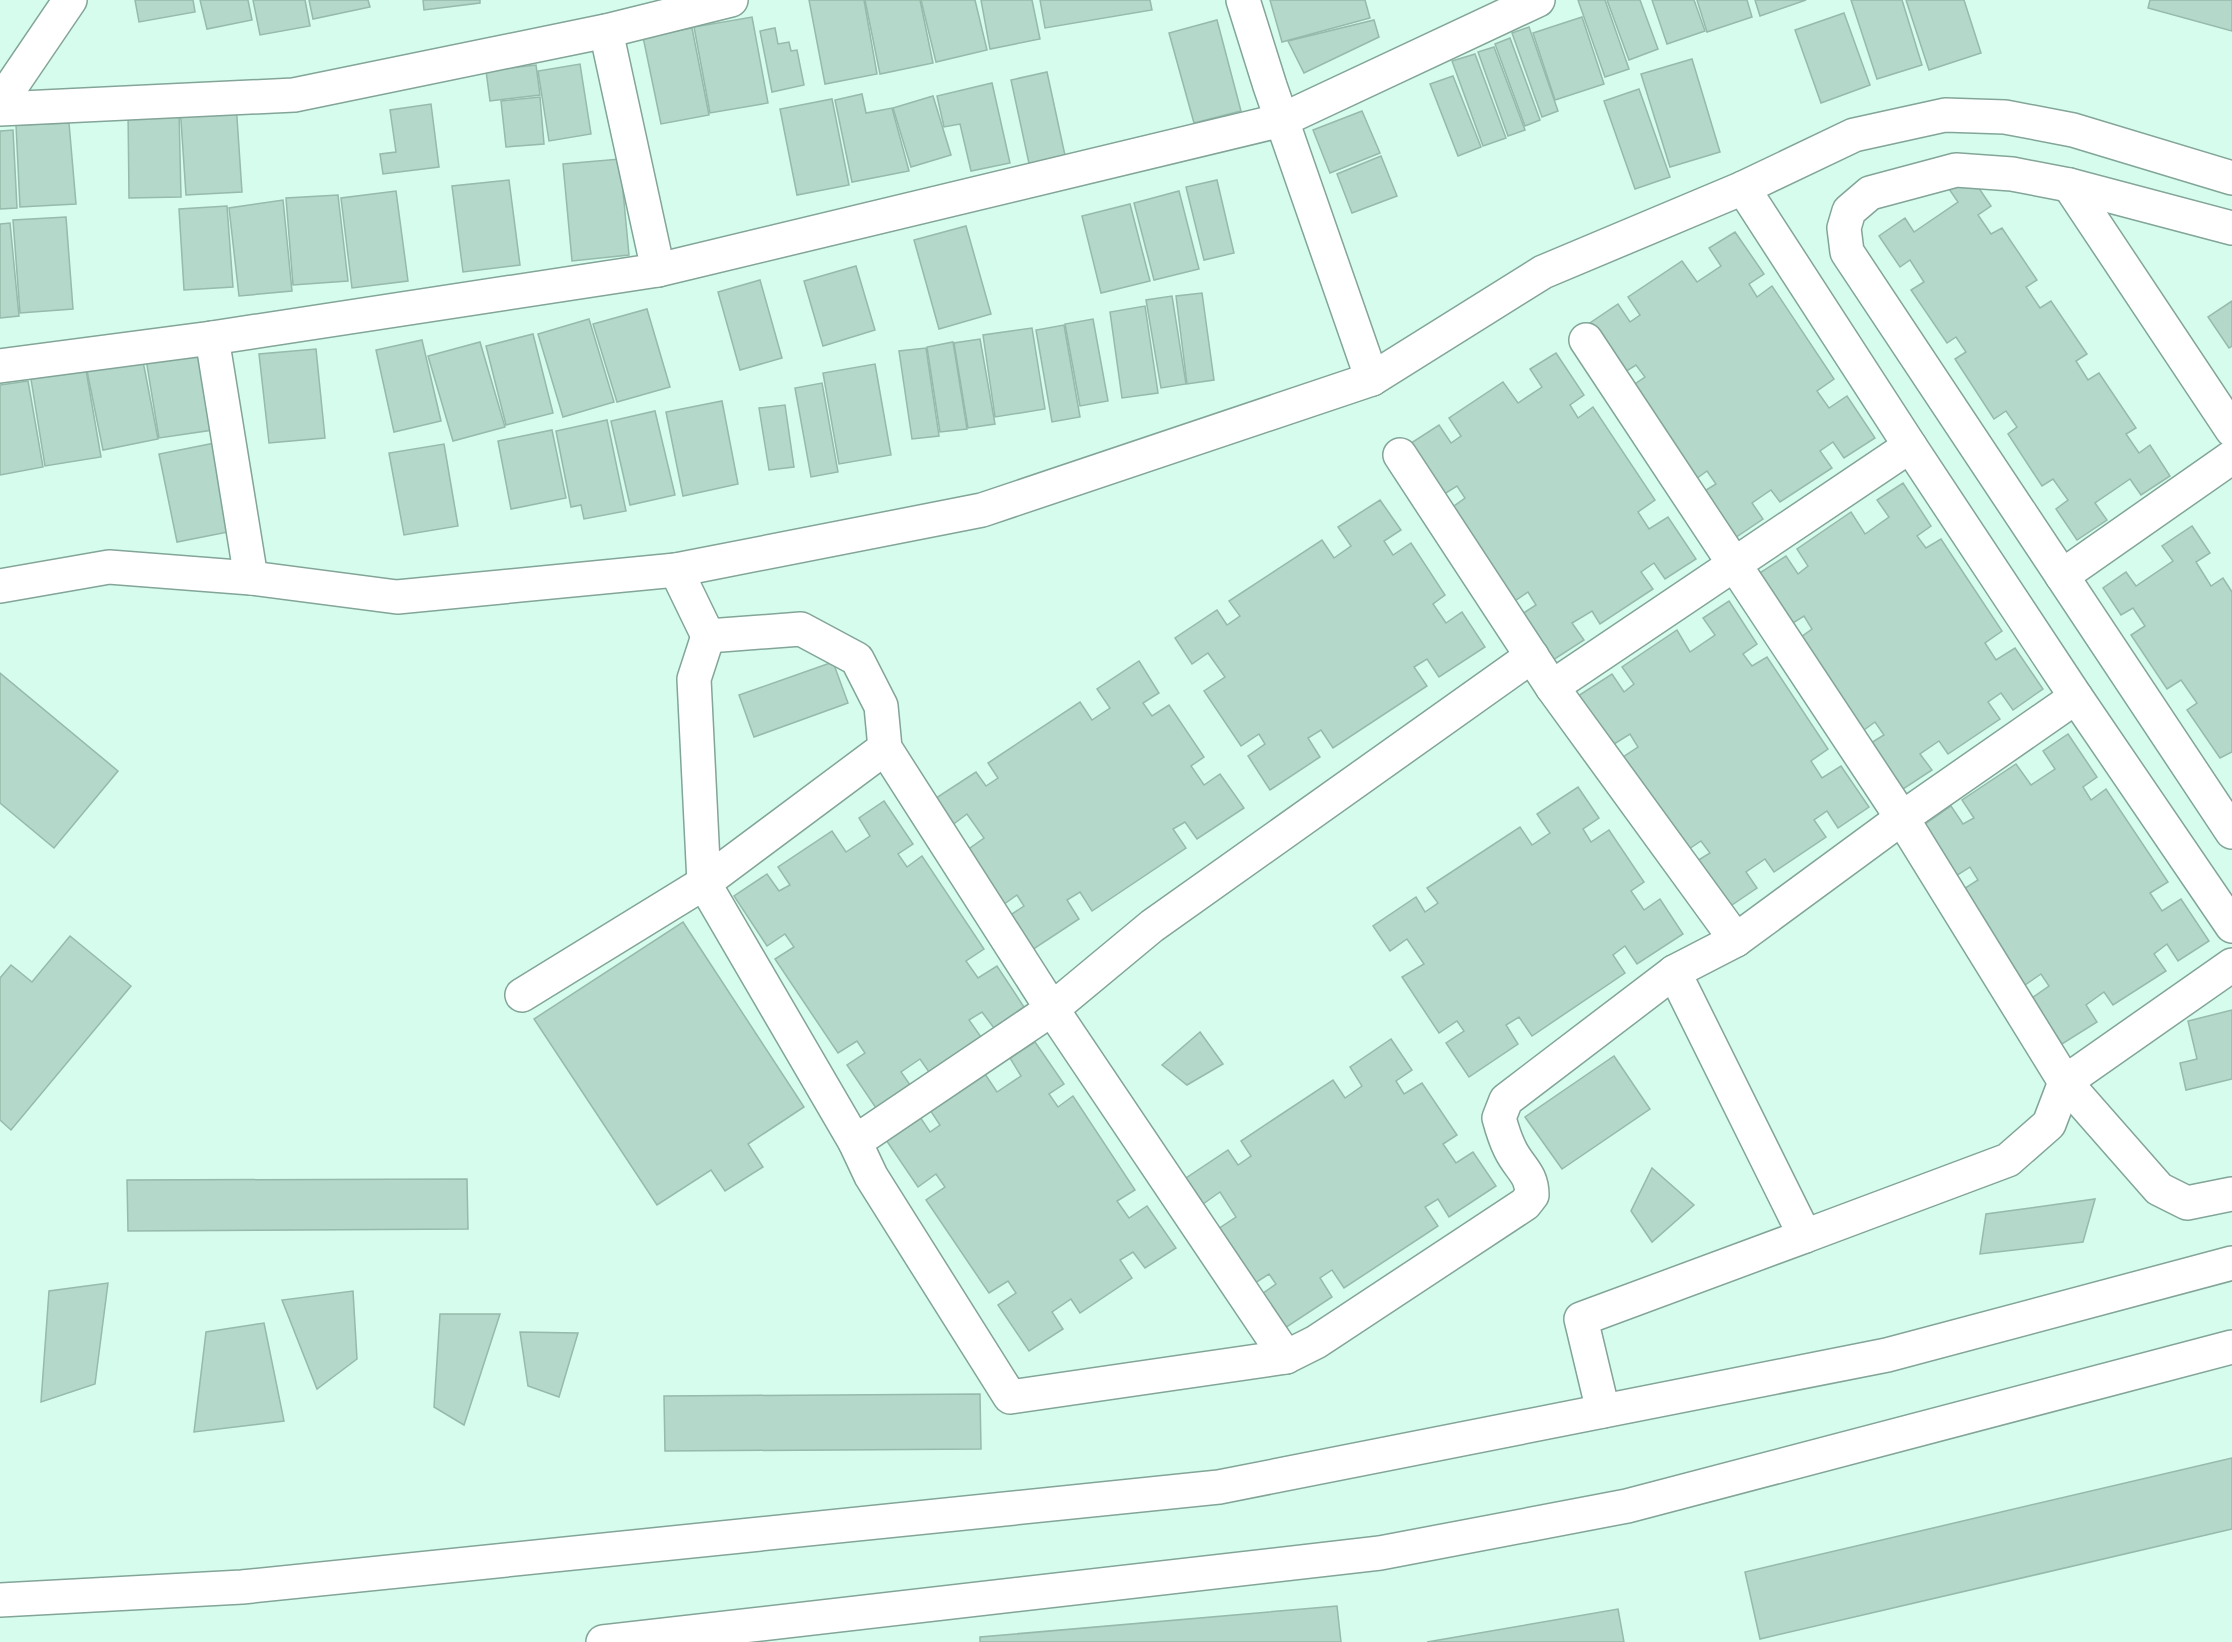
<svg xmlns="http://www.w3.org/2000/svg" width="2232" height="1642" font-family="'Golos Text',sans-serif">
  <rect width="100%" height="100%" fill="#d6fced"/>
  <g fill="#b4d8ca" stroke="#96baab" stroke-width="1.5">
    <path d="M135,0H193L195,12L139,22Z"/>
    <path d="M200,0H248L252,20L207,29Z"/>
    <path d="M253,0H305L310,26L260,35Z"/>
    <path d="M309,0H368L370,7L313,19Z"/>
    <path d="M423,0H480V3L424,10Z"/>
    <path d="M809,0H864L877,74L825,84Z"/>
    <path d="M865,0H920L933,63L880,74Z"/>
    <path d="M921,0H975L987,50L936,62Z"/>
    <path d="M981,0H1032L1040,39L990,49Z"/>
    <path d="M1040,0H1150L1152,10L1045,28Z"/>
    <path d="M1270,0H1365L1370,18L1282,42Z"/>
    <path d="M1578,0H1605L1629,69L1605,77Z"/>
    <path d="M1607,0H1640L1658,49L1629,60Z"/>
    <path d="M1652,0H1694L1705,31L1667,44Z"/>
    <path d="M1697,0H1747L1752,17L1707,32Z"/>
    <path d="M1755,0H1806L1760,16Z"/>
    <path d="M1851,0H1902L1922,65L1877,79Z"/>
    <path d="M1906,0H1964L1981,53L1929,70Z"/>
    <path d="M2150,0H2232V31L2148,8Z"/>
    <path d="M1844,13L1870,85L1821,103L1795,30Z"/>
    <path d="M752,17L768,103L710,113L694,27Z"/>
    <path d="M1582,17L1604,84L1555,100L1533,33Z"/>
    <path d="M1217,20L1241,111L1194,123L1169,33Z"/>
    <path d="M1374,20L1379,37L1304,73L1288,41Z"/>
    <path d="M1529,27L1558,111L1542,117L1512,33Z"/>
    <path d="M692,28L709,115L661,124L643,37Z"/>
    <path d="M775,28L778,44L789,42L791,51L797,50L804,85L772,92L760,31Z"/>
    <path d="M1510,38L1540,120L1525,126L1495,44Z"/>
    <path d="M1494,47L1525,130L1508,136L1478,52Z"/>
    <path d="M1475,54L1506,138L1483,146L1452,61Z"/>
    <path d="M1692,59L1720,152L1670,167L1641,74Z"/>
    <path d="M580,64L591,134L549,141L538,71Z"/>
    <path d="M536,65L540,95L490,101L486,71Z"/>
    <path d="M1047,72L1066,160L1030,168L1011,80Z"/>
    <path d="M1453,76L1481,147L1458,156L1430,84Z"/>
    <path d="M992,83L1010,163L971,171L960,124L944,127L937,96Z"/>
    <path d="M1639,89L1670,177L1635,189L1604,101Z"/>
    <path d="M862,94L866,113L892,108L909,171L852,182L835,100Z"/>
    <path d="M933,96L951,155L911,167L893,108Z"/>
    <path d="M540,97L544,144L506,147L501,101Z"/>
    <path d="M832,99L849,185L797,195L780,109Z"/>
    <path d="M236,103L242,192L186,195L180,106Z"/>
    <path d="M431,104L439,167L383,174L380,154L396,152L390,110Z"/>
    <path d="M128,111H179L181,197L129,198Z"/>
    <path d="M1362,111L1380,153L1330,173L1313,130Z"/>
    <path d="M69,123L76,204L20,207L16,125Z"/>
    <path d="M13,130L17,208L0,209V131Z"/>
    <path d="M1381,156L1397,196L1352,213L1337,174Z"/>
    <path d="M620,159L629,255L572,261L563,164Z"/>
    <path d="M1970,175L1991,206L1978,215L1991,234L2002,228L2037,280L2026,287L2040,308L2051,301L2087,354L2076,361L2088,380L2099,373L2136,428L2126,434L2139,453L2150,445L2170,476L2141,495L2130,479L2095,503L2107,520L2077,540L2056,509L2068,500L2053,479L2042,486L2008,434L2017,427L2006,411L1994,419L1955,359L1966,352L1956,337L1947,343L1911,290L1924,282L1910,260L1900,267L1879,236L1905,218L1914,232L1958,202L1949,189Z"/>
    <path d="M509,180L520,265L463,272L452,186Z"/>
    <path d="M1217,180L1234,253L1204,260L1186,187Z"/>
    <path d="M396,191L408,281L352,288L341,198Z"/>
    <path d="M1179,191L1199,269L1154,280L1134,203Z"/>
    <path d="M338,195L348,281L293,285L286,198Z"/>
    <path d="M283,200L292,291L239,296L229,208Z"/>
    <path d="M1130,204L1150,281L1101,293L1082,216Z"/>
    <path d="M227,206L233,287L184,290L179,209Z"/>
    <path d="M66,217L73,309L20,313L13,220Z"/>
    <path d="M10,223L19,316L0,318V224Z"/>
    <path d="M966,226L991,314L939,329L914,240Z"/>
    <path d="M1735,232L1764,274L1749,284L1757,297L1772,286L1834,379L1817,391L1829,408L1847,396L1875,438L1844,458L1833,442L1820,451L1832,468L1780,502L1771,490L1752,503L1763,519L1729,542L1698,495L1716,484L1707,471L1689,484L1626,390L1645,377L1636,365L1617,377L1584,327L1618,304L1630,322L1640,315L1628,297L1682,261L1697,282L1721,266L1709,248Z"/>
    <path d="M856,266L875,330L823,346L804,281Z"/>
    <path d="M760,280L782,358L740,370L718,292Z"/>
    <path d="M1202,293L1214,380L1187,384L1176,296Z"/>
    <path d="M1172,296L1186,384L1161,388L1146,300Z"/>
    <path d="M2232,301V346L2229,348L2208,317Z"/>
    <path d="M1145,306L1158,393L1122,398L1110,312Z"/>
    <path d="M647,309L670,387L617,402L593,324Z"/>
    <path d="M589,319L614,402L563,417L538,334Z"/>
    <path d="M1093,319L1108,401L1080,406L1065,324Z"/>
    <path d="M1064,325L1080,417L1052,422L1036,330Z"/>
    <path d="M1032,328L1045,409L995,417L983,335Z"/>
    <path d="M533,334L553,413L506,425L486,346Z"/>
    <path d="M980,339L995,424L968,428L954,343Z"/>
    <path d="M422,340L441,421L394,432L376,350Z"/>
    <path d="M480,342L505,427L453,441L428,356Z"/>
    <path d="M953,342L967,429L940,432L927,347Z"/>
    <path d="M199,344L213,430L159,438L145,353Z"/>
    <path d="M926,348L939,436L912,439L899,351Z"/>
    <path d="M316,349L325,438L269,443L259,354Z"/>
    <path d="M1556,353L1584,395L1570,405L1578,418L1593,407L1655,500L1638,512L1649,529L1668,517L1696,559L1665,579L1654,563L1641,572L1653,589L1600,624L1592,611L1572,623L1584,640L1550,662L1519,616L1536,605L1528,592L1509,605L1447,511L1465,498L1457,486L1438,498L1405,447L1439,425L1451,443L1461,436L1449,418L1503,382L1518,403L1542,387L1530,369Z"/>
    <path d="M142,356L158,439L103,450L86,366Z"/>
    <path d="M875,364L891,455L839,464L823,373Z"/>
    <path d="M86,370L101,457L45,466L31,379Z"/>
    <path d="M28,381L43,467L0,475V385Z"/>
    <path d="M822,383L838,472L811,477L795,388Z"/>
    <path d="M722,401L738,484L683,496L666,412Z"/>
    <path d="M785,405L794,467L769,470L759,408Z"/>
    <path d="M655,411L675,495L630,505L611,421Z"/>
    <path d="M607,420L626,511L584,519L581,505L571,507L556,431Z"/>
    <path d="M552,430L566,498L511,509L498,441Z"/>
    <path d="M215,443L233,531L177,542L159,454Z"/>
    <path d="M444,444L458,526L404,535L389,453Z"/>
    <path d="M1903,483L1931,526L1917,536L1926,548L1941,539L2002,631L1985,643L1996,660L2015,648L2043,689L2013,710L2001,693L1988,702L2000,719L1948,754L1939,741L1920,754L1932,770L1897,793L1866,746L1884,735L1875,722L1857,735L1794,642L1812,629L1804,616L1785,628L1752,578L1786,556L1798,574L1808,566L1797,549L1851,512L1865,534L1889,517L1877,500Z"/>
    <path d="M1380,500L1401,530L1384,541L1393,555L1411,543L1445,595L1433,604L1446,623L1462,612L1485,647L1439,677L1427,659L1414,667L1427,686L1333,748L1321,730L1308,738L1320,757L1270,790L1248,756L1265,744L1259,734L1241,746L1204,691L1225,677L1208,653L1192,664L1175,638L1217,610L1227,625L1240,616L1229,601L1322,540L1334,558L1351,546L1338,527Z"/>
    <path d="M2192,526L2210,553L2196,562L2211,586L2223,578L2232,592V752L2220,758L2187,710L2197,703L2181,680L2167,689L2131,635L2145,626L2133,608L2121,615L2103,588L2126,572L2136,586L2173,561L2162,546Z"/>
    <path d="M1729,601L1757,644L1743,654L1752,666L1767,657L1828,749L1811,761L1822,778L1841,766L1869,807L1838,828L1827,811L1814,820L1826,837L1774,872L1765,859L1746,872L1757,888L1723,911L1692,864L1710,853L1701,841L1683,853L1620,759L1638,747L1630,734L1611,746L1578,696L1612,674L1624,692L1634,684L1622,667L1677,630L1690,652L1715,635L1703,618Z"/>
    <path d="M1139,661L1159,693L1143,703L1152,716L1169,705L1204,757L1191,766L1204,785L1220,774L1244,808L1197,839L1185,822L1173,829L1186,848L1092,911L1080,892L1067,900L1079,919L1029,952L1006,918L1024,906L1017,895L1000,907L963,853L984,838L967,814L951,826L933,800L976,772L986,786L998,778L988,763L1080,702L1092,720L1110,708L1097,689Z"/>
    <path d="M833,662L848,703L754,737L739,695Z"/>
    <path d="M0,673L118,771L54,848L0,803Z"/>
    <path d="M2068,734L2097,777L2083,787L2091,800L2106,789L2168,882L2150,893L2162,911L2181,899L2209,941L2178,961L2167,944L2154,954L2166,971L2113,1005L2104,992L2086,1005L2097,1022L2062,1044L2032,998L2049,986L2041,974L2022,987L1959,892L1978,880L1970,867L1951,879L1918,829L1951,806L1963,824L1974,818L1962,800L2016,764L2031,785L2055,769L2043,751Z"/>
    <path d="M1578,787L1599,818L1583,829L1591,842L1609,830L1644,882L1631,891L1644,910L1660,899L1683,934L1637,964L1625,946L1613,955L1625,973L1532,1036L1519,1017L1506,1025L1518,1044L1469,1077L1446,1043L1464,1031L1457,1021L1439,1033L1402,977L1424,964L1407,939L1390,951L1373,926L1416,897L1425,912L1438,903L1427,888L1520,827L1532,845L1550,833L1537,814Z"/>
    <path d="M884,801L913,844L898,854L907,867L922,856L984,949L966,961L978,978L997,966L1024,1007L994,1028L982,1012L969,1020L981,1037L929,1072L920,1059L901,1072L913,1089L878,1111L847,1065L865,1053L857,1041L838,1053L775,959L794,947L785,934L767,946L734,896L767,874L779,891L790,885L778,867L832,831L846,852L870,836L859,818Z"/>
    <path d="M683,922L804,1107L748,1144L763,1167L725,1191L711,1170L657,1205L534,1019Z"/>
    <path d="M70,936L131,986L11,1130L0,1120V978L11,965L32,982Z"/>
    <path d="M2232,1010V1079L2186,1090L2180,1063L2197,1059L2188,1021Z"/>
    <path d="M1200,1032L1223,1064L1187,1085L1162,1065Z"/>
    <path d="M1391,1039L1412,1070L1396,1081L1404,1094L1422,1083L1457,1135L1443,1144L1456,1163L1473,1152L1496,1186L1449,1217L1438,1199L1425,1207L1438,1226L1344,1288L1332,1270L1320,1278L1332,1297L1282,1330L1259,1296L1276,1284L1269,1274L1252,1285L1215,1231L1236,1217L1220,1192L1203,1204L1186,1178L1228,1150L1238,1165L1251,1156L1241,1141L1333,1080L1345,1098L1362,1086L1350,1067Z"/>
    <path d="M1035,1042L1064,1084L1049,1094L1058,1107L1073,1096L1135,1190L1117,1201L1129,1218L1147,1206L1176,1248L1145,1268L1133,1252L1120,1260L1132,1278L1080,1313L1071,1299L1052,1312L1063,1329L1029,1351L998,1305L1016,1293L1008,1281L989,1293L926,1200L945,1187L936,1174L918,1187L884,1137L918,1114L930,1132L940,1125L928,1107L983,1071L997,1092L1021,1076L1010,1058Z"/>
    <path d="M1614,1056L1650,1109L1562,1169L1525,1117Z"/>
    <path d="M1652,1168L1694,1205L1652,1242L1631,1211Z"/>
    <path d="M467,1179L468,1229L128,1231L127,1180Z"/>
    <path d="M2095,1199L2083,1242L1980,1254L1986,1214Z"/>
    <path d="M108,1283L95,1384L41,1402L49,1291Z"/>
    <path d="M353,1291L357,1359L317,1389L282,1300Z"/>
    <path d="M440,1314H500L464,1425L434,1407Z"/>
    <path d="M264,1323L284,1421L194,1432L206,1332Z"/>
    <path d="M520,1332L578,1333L559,1397L528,1386Z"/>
    <path d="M980,1394L981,1449L665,1451L664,1396Z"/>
    <path d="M2232,1458V1529L1760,1639L1745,1572Z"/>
    <path d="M1337,1606L1341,1642H980V1637Z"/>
    <path d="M1618,1609L1624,1642H1427Z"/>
  </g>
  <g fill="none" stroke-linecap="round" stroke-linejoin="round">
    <defs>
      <g id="minor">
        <path d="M0,103L70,0"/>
        <path d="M0,109L294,95L606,31L731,0"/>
        <path d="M2069,185L2232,430"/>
        <path d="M1743,188L1854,135L1945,115L2005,117L2073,130L2232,178"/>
        <path d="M2232,228L2069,185L2012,174L1956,170L1870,193L1849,211L1844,228L1847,252L2232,832"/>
        <path d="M658,270L1282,120L1538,0"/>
        <path d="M212,338L658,270L606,31"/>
        <path d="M1586,340L1902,818L2065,1082L2159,1189L2187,1203L2232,1194"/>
        <path d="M0,366L212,338L251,578L397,597L676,570L982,510L1372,379L1270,86L1243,0"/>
        <path d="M1372,379L1543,272L1743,188L1910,446L2076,697L1902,818L1736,940L1552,687L1400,455"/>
        <path d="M676,570L708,636L801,629L857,659L881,706L885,748L1052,1009L855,1142"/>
        <path d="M2062,576L2232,457"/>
        <path d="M0,586L109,567L251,578"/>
        <path d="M708,636L694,679L704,883L855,1142L871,1176L1010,1397L1286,1357"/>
        <path d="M1532,656L1152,926L1052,1009L1286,1357L1316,1342L1525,1204L1532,1195C1532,1173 1519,1168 1510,1149C1505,1139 1502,1129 1499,1118L1506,1100L1674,972"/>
        <path d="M1552,687L1910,446"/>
        <path d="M2076,697L2232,926"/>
        <path d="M1736,940L1674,972L1805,1236L2008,1160L2049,1124L2065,1082L2232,965"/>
        <path d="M522,995L704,883L885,748"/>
        <path d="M1603,1411L1581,1319L1805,1236"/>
        <path d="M0,1600L242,1587L1219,1487L1887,1355L2232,1263"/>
        <path d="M603,1642L1380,1553L1627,1506L2232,1347"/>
      </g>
    </defs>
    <use href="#minor" stroke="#82a598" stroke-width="36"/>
    <use href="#minor" stroke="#fff" stroke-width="33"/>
  </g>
</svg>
